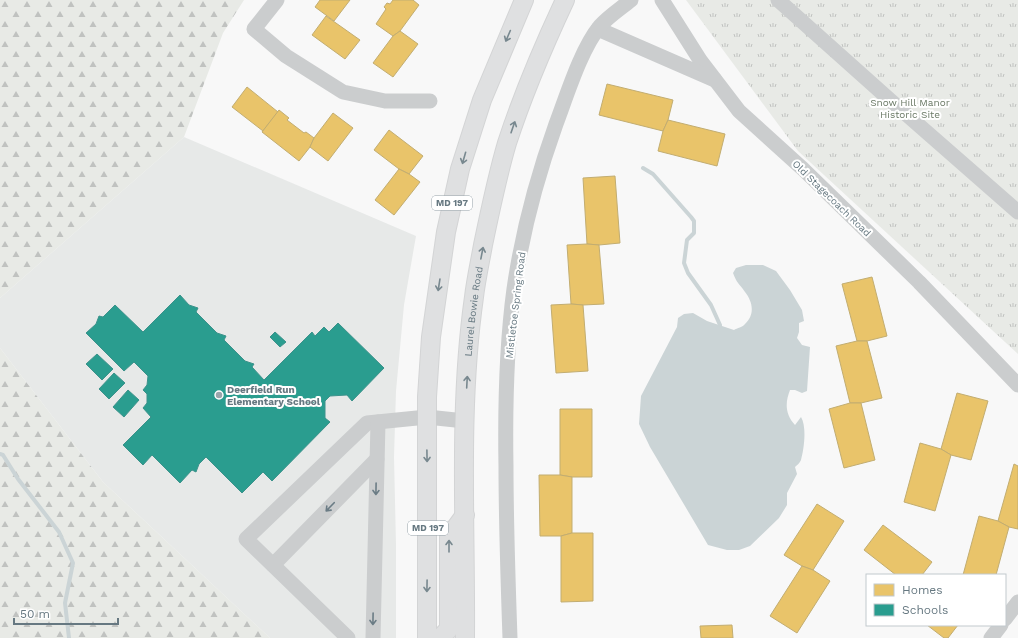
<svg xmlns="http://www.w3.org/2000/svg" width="1018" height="638" font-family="'Work Sans',sans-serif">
  <defs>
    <pattern id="forest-firs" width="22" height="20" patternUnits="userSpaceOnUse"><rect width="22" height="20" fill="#e8eae6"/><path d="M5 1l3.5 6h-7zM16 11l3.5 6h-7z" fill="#c0c2c0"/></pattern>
    <pattern id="park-tufts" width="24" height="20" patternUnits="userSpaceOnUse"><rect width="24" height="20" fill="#e8eae6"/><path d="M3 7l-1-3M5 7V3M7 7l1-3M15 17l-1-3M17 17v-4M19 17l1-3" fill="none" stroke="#c0c2c0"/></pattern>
  </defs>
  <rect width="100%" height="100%" fill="#f8f8f8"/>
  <path fill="#e7e9e8" d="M184,137L416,236L404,305L396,391L394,457L396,545V638H270L103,482L0,348V298Z"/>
  <g fill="url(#forest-firs)">
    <path d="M0,0H244L223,33L184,137L0,298Z"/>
    <path d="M0,348L103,482L270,638H0Z"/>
  </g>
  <path fill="url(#park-tufts)" d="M686,0H1018V354L798,151Z"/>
  <path fill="#cbd4d6" d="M746,265H763L776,271L790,290L802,310L804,321L799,323V332L797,338L802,345L810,347L807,391L802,393L795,390H790C785,403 785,414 795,425L801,417C807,427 804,449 801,460C800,463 797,465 795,467L797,474L787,493V505L779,518L750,546L739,550H727L708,545L650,447L639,424L641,396L677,327L678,318L684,314L693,313L707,321L734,330C737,328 743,327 745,324C755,315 753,302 745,292C739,283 737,284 733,273L736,268Z"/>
  <g fill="#e9c46a" stroke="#c2ad71">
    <path d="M320,0H350L334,21L315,7Z"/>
    <path d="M393,0H413L419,5L400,31L393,36L376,24L386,9L384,7L387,3L390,4Z"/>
    <path d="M326,16L360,40L345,59L312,35Z"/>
    <path d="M400,31L418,44L393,77L373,63L393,36Z"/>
    <path d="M607,84L673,100L668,120L663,131L599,115Z"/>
    <path d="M247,87L278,112L263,131L232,107Z"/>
    <path d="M279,110L289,118L287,120L304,133L306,132L314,138L310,147L299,161L262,132Z"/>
    <path d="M333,113L353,128L328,161L310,147L314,138Z"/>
    <path d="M668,120L725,134L717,166L658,151L663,131Z"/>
    <path d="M389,130L423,156L409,174L399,169L374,150Z"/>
    <path d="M399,169L409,174L420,182L394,215L375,200Z"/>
    <path d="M615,176L620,243L599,245L587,244L583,178Z"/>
    <path d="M587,244L599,245L604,304L583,305L571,304L567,245Z"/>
    <path d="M872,277L887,336L867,341H857L842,284Z"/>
    <path d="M571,304L583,305L588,371L556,373L551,305Z"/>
    <path d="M857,341H867L882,398L861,403H850L836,346Z"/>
    <path d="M957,393L988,401L971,460L951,455L941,449Z"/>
    <path d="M850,403H861L875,460L844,468L829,409Z"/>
    <path d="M560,409H592V477H572L560,475Z"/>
    <path d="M920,443L941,449L951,455L935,511L904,502Z"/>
    <path d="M1014,464L1018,466V529L1009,527L998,521Z"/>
    <path d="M539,475H560L572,477V533L561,536H540Z"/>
    <path d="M817,504L844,521L813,570L802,566L784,555Z"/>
    <path d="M979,516L998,521L1009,527L996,575H963Z"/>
    <path d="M883,525L932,562L922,575H896L864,550Z"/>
    <path d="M572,533H593V601L561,602V536Z"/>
    <path d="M802,566L813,570L830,581L797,633L770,616Z"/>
    <path d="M732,625L733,638H701L700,626Z"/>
    <path d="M927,625H958L948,638H944Z"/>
  </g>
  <g fill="#2a9d8f" stroke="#3c928b">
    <path d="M180,295L189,305L198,308L196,312L217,333L226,336L224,340L245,361L254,364L252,367L264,380L312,332L315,336L324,327L329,332L338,323L384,368L352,401L347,395L330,396L325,401V418L330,422L272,481L263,472L242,493L206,457L199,464L196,472L192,470L180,483L152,455L143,465L123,445L151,417L143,408L147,403V394L143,390L147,385L148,376L134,362L124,371L86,333L96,324L99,316L103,317L115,305L143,332Z"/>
    <path d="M275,332L286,342L280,347L270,337Z"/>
    <path d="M97,354L113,369L102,380L86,364Z"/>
    <path d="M114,373L125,383L109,399L99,389Z"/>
    <path d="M128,390L139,400L124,417L113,407Z"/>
  </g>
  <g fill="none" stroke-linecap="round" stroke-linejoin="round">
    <g stroke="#cbd4d6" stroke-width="4">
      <path d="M643,168L653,174L691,217L694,221V233L687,240L684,263L688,273L711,305L720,325"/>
      <path d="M0,454L3,455L18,479L59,532L73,563L65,603L69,638"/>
    </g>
    <defs>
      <g id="major">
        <path d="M427,638V397L431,337L446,232L460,169L482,100L524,0"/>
        <path d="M440,638L449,629V537L465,515"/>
        <path id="s1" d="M465,638C466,525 458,410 474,297C476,280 480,262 483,245C490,211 497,177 507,143C523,94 543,47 565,0"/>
      </g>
    </defs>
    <use href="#major" stroke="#d3d4d5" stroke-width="20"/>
    <g stroke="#cbcdce" stroke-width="15">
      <path d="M277,0L254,29L286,56L343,92L385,101H430"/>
      <path d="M662,0L700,60L739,111L803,169L919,282L1018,385"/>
      <path d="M778,0L890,100L1018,212"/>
      <path d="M598,29L715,80"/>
      <path d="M273,565L377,459"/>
      <path d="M1005,619L1018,602"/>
      <path d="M348,638L246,539L367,423L427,417L465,421"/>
      <path d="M373,638L378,422"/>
      <path d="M510,638C508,581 506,524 506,467C505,408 506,348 514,289C522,233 537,177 556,124C567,95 581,49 600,26C609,16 620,9 631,0"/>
      <path d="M991,638L1001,625"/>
    </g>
    <use href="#major" stroke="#dfe0e1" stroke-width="18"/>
  </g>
  <defs><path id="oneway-shaft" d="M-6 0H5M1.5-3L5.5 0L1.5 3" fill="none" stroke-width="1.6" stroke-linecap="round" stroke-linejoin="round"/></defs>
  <g stroke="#78888f">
    <use href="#oneway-shaft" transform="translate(508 36) rotate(113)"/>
    <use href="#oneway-shaft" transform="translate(513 127) rotate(-71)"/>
    <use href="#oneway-shaft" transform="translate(464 158) rotate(106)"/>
    <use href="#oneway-shaft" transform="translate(482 253) rotate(-79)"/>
    <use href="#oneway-shaft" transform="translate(439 285) rotate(99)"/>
    <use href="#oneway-shaft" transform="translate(467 382) rotate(-87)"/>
    <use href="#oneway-shaft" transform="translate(427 456) rotate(89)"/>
    <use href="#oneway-shaft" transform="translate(449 546) rotate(-90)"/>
    <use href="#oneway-shaft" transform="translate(427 586) rotate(91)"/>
  </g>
  <g stroke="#6b7c85">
    <use href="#oneway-shaft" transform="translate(376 489) rotate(91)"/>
    <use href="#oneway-shaft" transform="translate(330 507) rotate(134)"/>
    <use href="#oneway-shaft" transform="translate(373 619) rotate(91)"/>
  </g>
  <circle fill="#99a5ab" stroke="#fff" stroke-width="1.5" cx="219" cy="395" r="4"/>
  <g text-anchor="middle" stroke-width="4" stroke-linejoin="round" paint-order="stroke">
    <g fill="#fff" stroke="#94a0a7" stroke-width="1">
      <rect x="432" y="196" width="40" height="14" rx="3"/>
      <rect x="408" y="521" width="40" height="14" rx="3"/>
    </g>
    <g font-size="9" font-weight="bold" fill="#667881">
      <text x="452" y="206">MD 197</text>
      <text x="428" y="531">MD 197</text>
    </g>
    <g font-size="10" fill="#6a7965" stroke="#fff">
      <text x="910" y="106">Snow Hill Manor<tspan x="910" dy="12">Historic Site</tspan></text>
    </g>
    <g font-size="10" fill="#667881" stroke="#fff">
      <text transform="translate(832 198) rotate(44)" y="4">Old Stagecoach Road</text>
      <text transform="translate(515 305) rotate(-83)" y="4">Mistletoe Spring Road</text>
      <text dy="4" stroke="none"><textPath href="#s1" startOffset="327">Laurel Bowie Road</textPath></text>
    </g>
    <g font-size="10" font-weight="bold" fill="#667881" stroke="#fff" text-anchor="start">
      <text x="227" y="393">Deerfield Run<tspan x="227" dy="12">Elementary School</tspan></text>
    </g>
  </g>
  <rect x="866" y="574" width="140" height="52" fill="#ffffff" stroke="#c2c9cd"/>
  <rect x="874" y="584" width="20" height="12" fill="#e9c46a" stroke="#c2c9cd"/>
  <text x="902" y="594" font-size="12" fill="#667881">Homes</text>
  <rect x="874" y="604" width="20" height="12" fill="#2a9d8f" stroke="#c2c9cd"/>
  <text x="902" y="614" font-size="12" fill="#667881">Schools</text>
  <path d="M14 618v6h104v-6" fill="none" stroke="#667881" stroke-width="2"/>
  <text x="20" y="618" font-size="12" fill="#667881" stroke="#ffffff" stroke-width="3" paint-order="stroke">50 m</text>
</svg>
